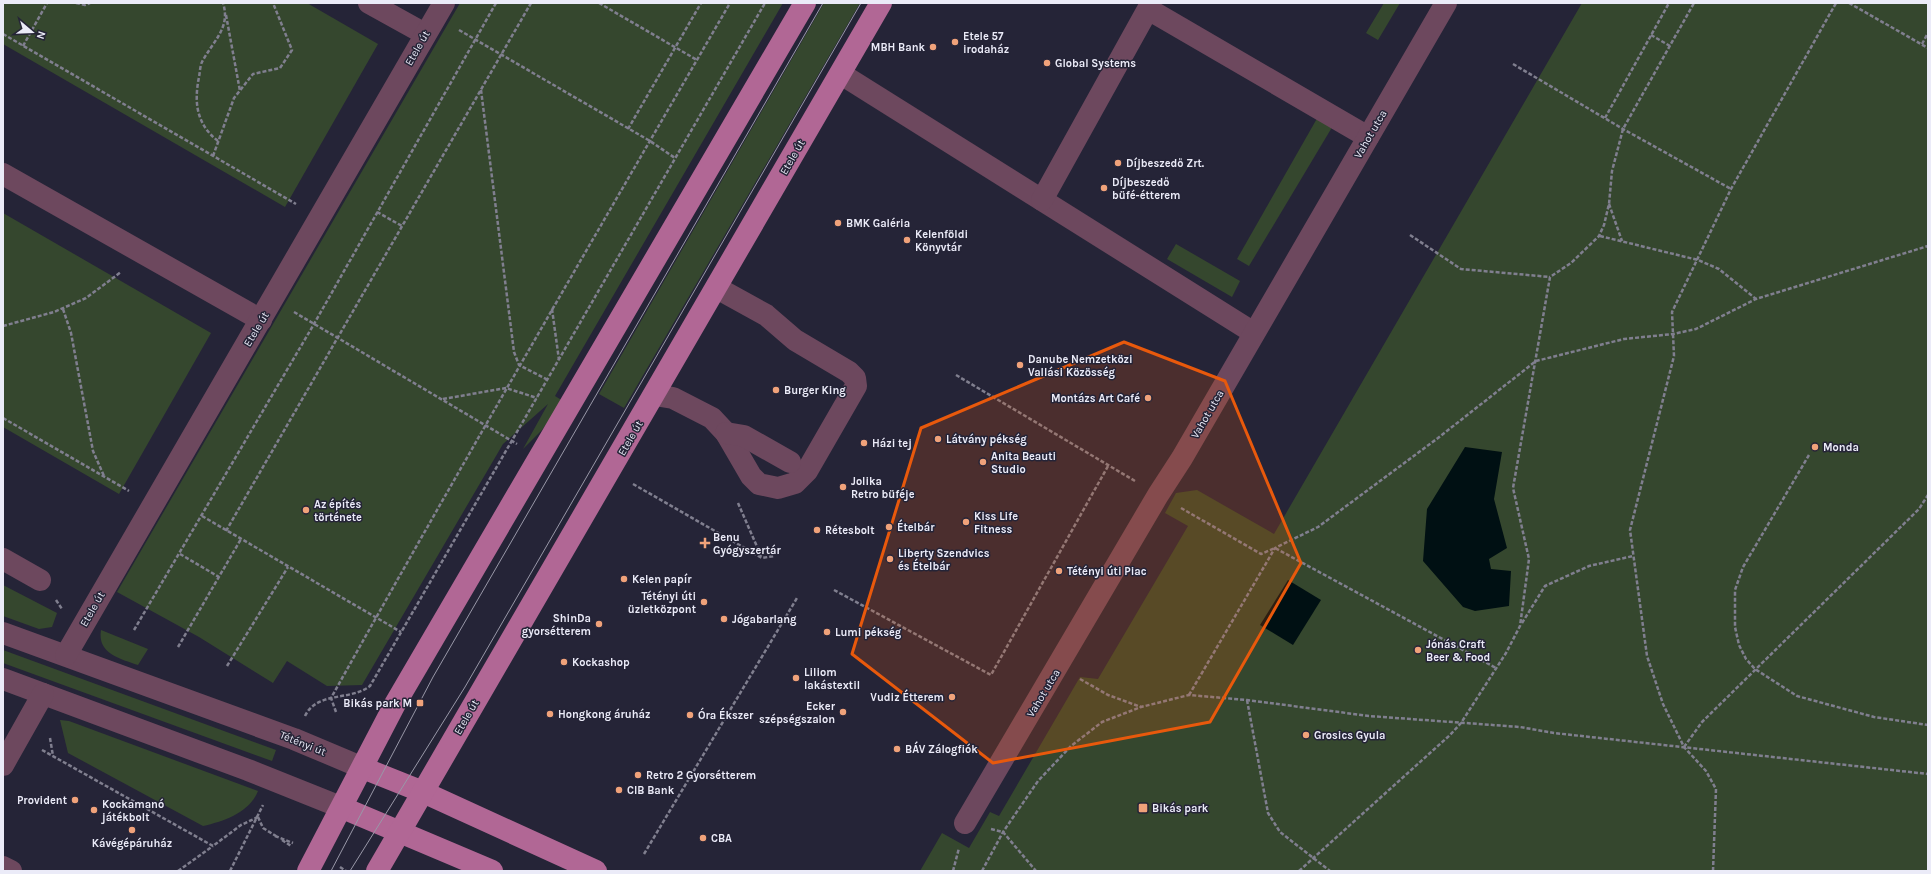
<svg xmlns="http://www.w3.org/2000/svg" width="1931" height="874" font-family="Karla,sans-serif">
  <rect width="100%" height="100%" fill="#252437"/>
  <g fill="#35472e">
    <path d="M3,3H307L378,44L285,207L3,44Z"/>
    <path d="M460,3H783L555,396L563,401L542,430L523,449L548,404L503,444L362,685L327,686L287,661L273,683L199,637L117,592Z"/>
    <path d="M824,3H860L624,408L599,394Z"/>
    <path d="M1384,3H1400L1378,40L1366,33Z"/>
    <path d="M1582,3H1928V871H920L942,833L969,848L990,812L999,816L1080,677L1098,679L1188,526L1165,513L1176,493L1197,490L1274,534Z"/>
    <path d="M1319,115L1334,124L1249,266L1237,259Z"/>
    <path d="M3,213L211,333L119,494L3,427Z"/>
    <path d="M1176,244L1240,281L1232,297L1167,259Z"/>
    <path d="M3,585L57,613L52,627L39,629L3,616Z"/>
    <path d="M101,630L148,649L138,665C121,659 97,654 101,630Z"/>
    <path d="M3,650L276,750L272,761L3,663Z"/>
    <path d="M60,720L69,721L258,791C249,813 224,821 203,826L68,753Z"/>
  </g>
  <g fill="#001013">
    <path d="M1465,447L1502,452L1494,499L1507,548L1489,559L1491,569L1511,571L1509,606L1475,611L1463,607L1423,561L1427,509Z"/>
    <path d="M1288,580L1321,600L1293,645L1260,625Z"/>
  </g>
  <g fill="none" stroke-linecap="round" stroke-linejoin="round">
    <g stroke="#807f8f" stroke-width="2.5" stroke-dasharray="4 2" stroke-linecap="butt">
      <path d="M76,3L85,5L90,3"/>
      <path d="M599,3L697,60"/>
      <path d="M1849,3L1928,48"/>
      <path d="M226,15L240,91"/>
      <path d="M459,30L650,141L675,158"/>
      <path d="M3,34L296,204"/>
      <path d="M1651,35L1670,46"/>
      <path d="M1922,44L1928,33"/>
      <path d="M23,46L47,3"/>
      <path d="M1513,64L1623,129L1731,189"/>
      <path d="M481,90L514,352L519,365L548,380"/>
      <path d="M1605,118L1669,3"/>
      <path d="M628,129L701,3"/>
      <path d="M218,141C196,124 194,102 199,77C200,72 200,66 202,62C213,41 231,28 223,3"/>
      <path d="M213,156L234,98L253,74L280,68L292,50L273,3"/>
      <path d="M1609,204L1622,241"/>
      <path d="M377,212L402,226"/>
      <path d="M1410,235L1461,269L1550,277"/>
      <path d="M1600,236L1698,260L1719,269L1756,299"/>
      <path d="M63,309L71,333L93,451L104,476"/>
      <path d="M552,309L559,360"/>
      <path d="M294,312L517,444"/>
      <path d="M3,326L54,312L86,298L121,272"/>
      <path d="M956,375L1135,481"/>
      <path d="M443,399L506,388L537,398"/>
      <path d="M3,418L129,491"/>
      <path d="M1809,455L1743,567L1735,590V627L1739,645L1746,659L1755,669L1797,696L1874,717L1928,725"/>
      <path d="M633,484L762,558L774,556"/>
      <path d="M738,503L762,558"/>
      <path d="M1181,508L1261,554L1275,548L1496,668"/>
      <path d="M202,516L401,632"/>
      <path d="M226,531L531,3"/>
      <path d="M180,554L219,577"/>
      <path d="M834,590L991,675L1108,466"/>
      <path d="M56,600L62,609"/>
      <path d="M1522,623L1545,586L1589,566L1633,556"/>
      <path d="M134,630L314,324L496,3"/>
      <path d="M178,647L241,539"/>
      <path d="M227,666L288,567"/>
      <path d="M1080,679L1108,695L1141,707"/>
      <path d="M1189,695L1275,548L1318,527L1438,438L1536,361L1624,339L1673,334L1696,329L1756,299L1928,246"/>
      <path d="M1247,700L1268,813L1280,832L1330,871"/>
      <path d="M336,712L331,698C461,465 596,234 730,3"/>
      <path d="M305,716C317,691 351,701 370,686L765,3"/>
      <path d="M50,738L53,756"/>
      <path d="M1684,747L1702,722L1919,509L1928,495"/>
      <path d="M42,750L213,846L241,825L258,817"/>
      <path d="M258,817L263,828L276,836"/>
      <path d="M991,829L1003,832L1036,871"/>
      <path d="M275,836L293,843"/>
      <path d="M282,840L291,846"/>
      <path d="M644,854L797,598"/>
      <path d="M340,867L346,871"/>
      <path d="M178,871L213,846"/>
      <path d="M230,871L263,805"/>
      <path d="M953,871L959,848"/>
      <path d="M982,871L1003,832L1038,781L1071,746L1102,722L1141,707L1189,695L1247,700L1369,716L1520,727L1554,733L1928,774"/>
      <path d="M1299,871L1450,735L1461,723L1506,653L1520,626L1529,559L1513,488L1550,277L1571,263L1599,236L1604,225L1609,204L1612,171L1623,129L1694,3"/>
      <path d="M1713,871L1716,789L1706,771L1684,747L1663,704L1647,656L1630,530L1674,356L1672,312L1731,189L1836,3"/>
    </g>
    <g stroke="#6d485e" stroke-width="22">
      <path d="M369,3L425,34"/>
      <path d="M841,74L1254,333"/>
      <path d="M3,174L261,320"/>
      <path d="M1042,200L1148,9L1368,137"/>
      <path d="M655,395L673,398L712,418L726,433L751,476L759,484L778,488L795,483L807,471L856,386L855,378L849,372L795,340L766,315L717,288"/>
      <path d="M726,433L744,436L790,462"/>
      <path d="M3,559L40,580"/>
      <path d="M3,633L294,739L363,768"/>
      <path d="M66,655L444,3"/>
      <path d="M3,679L248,770L343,808"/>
      <path d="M3,765L43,694"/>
      <path d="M965,823L1158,495L1182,458L1446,3"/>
      <path d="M3,867L11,871"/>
    </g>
    <g stroke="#b16795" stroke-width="22">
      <path d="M363,768L423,792L596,871"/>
      <path d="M343,808L492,871"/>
      <path d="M308,871L395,704L805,3"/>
      <path d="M377,871L881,3"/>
    </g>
    <g stroke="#9998a8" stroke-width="1">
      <path d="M331,871L433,677L823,3"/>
      <path d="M350,871L465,687L861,3"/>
    </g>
  </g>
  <path fill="#e8590c" fill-opacity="0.2" stroke="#e8590c" stroke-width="3" stroke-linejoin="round" d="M1124,342L1225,381L1301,563L1210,722L993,763L852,654L921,428Z"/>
  <g fill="#f0a27a" stroke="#252437" stroke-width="1.5">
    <circle cx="955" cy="42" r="4"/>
    <circle cx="933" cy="47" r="4"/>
    <circle cx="1047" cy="63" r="4"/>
    <circle cx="1118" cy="163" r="4"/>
    <circle cx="1104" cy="188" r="4"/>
    <circle cx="838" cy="223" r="4"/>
    <circle cx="907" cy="240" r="4"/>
    <circle cx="1020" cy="365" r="4"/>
    <circle cx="776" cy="390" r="4"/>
    <circle cx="1148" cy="398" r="4"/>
    <circle cx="938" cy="439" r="4"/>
    <circle cx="864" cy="443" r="4"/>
    <circle cx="1815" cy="447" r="4"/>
    <circle cx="983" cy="462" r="4"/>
    <circle cx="843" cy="487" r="4"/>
    <circle cx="306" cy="510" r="4"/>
    <circle cx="966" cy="522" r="4"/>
    <circle cx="889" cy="527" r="4"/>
    <circle cx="817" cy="530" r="4"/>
    <path d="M703 537h4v4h4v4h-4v4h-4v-4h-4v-4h4z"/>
    <circle cx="890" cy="559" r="4"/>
    <circle cx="1059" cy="571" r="4"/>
    <circle cx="624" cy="579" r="4"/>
    <circle cx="704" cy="602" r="4"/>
    <circle cx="724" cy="619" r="4"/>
    <circle cx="599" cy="624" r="4"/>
    <circle cx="827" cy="632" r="4"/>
    <circle cx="1418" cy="650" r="4"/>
    <circle cx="564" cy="662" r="4"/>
    <circle cx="796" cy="678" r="4"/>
    <circle cx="952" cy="697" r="4"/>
    <rect x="416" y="699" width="8" height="8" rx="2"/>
    <circle cx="843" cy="712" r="4"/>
    <circle cx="550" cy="714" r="4"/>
    <circle cx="690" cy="715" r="4"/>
    <circle cx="1306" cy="735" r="4"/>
    <circle cx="897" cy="749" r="4"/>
    <circle cx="638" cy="775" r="4"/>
    <circle cx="619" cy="790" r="4"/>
    <circle cx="75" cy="800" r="4"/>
    <rect x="1138" y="803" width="10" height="10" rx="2"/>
    <circle cx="94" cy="810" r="4"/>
    <circle cx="132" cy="830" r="4"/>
    <circle cx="703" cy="838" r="4"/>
  </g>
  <g text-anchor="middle" stroke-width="3" stroke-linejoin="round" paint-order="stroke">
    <g font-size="11" font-weight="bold" fill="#ebebf8" stroke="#252437" text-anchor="start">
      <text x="963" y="40">Etele 57<tspan x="963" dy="13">irodaház</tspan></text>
      <text x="925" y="51" text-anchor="end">MBH Bank</text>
      <text x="1055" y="67">Global Systems</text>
      <text x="1126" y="167">Díjbeszedő Zrt.</text>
      <text x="1112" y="186">Díjbeszedő<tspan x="1112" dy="13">büfé-étterem</tspan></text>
      <text x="846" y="227">BMK Galéria</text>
      <text x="915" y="238">Kelenföldi<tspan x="915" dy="13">Könyvtár</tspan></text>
      <text x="1028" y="363">Danube Nemzetközi<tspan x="1028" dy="13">Vallási Közösség</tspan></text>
      <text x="784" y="394">Burger King</text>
      <text x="1140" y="402" text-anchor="end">Montázs Art Café</text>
      <text x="946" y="443">Látvány pékség</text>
      <text x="872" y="447">Házi tej</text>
      <text x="1823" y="451">Monda</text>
      <text x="991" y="460">Anita Beauti<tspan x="991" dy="13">Studio</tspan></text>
      <text x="851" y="485">Jolika<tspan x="851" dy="13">Retro büféje</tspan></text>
      <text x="314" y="508">Az építés<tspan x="314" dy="13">története</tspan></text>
      <text x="974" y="520">Kiss Life<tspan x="974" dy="13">Fitness</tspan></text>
      <text x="897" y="531">Ételbár</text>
      <text x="825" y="534">Rétesbolt</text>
      <text x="713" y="541">Benu<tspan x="713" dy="13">Gyógyszertár</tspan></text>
      <text x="898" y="557">Liberty Szendvics<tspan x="898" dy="13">és Ételbár</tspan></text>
      <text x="1067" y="575">Tétényi úti Piac</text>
      <text x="632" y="583">Kelen papír</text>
      <text x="696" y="600" text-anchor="end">Tétényi úti<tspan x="696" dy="13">üzletközpont</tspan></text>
      <text x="591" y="622" text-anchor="end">ShinDa<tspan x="591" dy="13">gyorsétterem</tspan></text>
      <text x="732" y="623">Jógabarlang</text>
      <text x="835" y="636">Lumi pékség</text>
      <text x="1426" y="648">Jónás Craft<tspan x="1426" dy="13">Beer &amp; Food</tspan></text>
      <text x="572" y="666">Kockashop</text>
      <text x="804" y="676">Liliom<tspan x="804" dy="13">lakástextil</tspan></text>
      <text x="944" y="701" text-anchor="end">Vudiz Étterem</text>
      <text x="412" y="707" text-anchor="end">Bikás park M</text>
      <text x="835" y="710" text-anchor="end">Ecker<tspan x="835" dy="13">szépségszalon</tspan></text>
      <text x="558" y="718">Hongkong áruház</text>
      <text x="698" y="719">Óra Ékszer</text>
      <text x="1314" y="739">Grosics Gyula</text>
      <text x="905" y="753">BÁV Zálogfiók</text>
      <text x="646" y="779">Retro 2 Gyorsétterem</text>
      <text x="627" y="794">CIB Bank</text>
      <text x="67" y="804" text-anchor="end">Provident</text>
      <text x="102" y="808">Kockamanó<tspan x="102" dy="13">játékbolt</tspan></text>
      <text x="1152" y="812">Bikás park</text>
      <text x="711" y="842">CBA</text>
      <text x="132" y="847" text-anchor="middle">Kávégépáruház</text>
    </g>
    <g font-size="11" fill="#ebebf8" stroke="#252437">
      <text transform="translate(417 48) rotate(-60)" y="4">Etele út</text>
      <text transform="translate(1370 134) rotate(-60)" y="4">Vahot utca</text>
      <text transform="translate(792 157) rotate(-60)" y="4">Etele út</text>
      <text transform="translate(256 329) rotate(-59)" y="4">Etele út</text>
      <text transform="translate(1207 414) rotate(-60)" y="4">Vahot utca</text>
      <text transform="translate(630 438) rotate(-60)" y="4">Etele út</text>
      <text transform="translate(92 609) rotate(-60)" y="4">Etele út</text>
      <text transform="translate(1043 693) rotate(-59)" y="4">Vahot utca</text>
      <text transform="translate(466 717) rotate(-60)" y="4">Etele út</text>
      <text transform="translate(303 743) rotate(22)" y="4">Tétényi út</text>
    </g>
  </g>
  <rect width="1931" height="874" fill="none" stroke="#ebebf8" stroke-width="8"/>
  <g transform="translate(32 32) rotate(109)" stroke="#252437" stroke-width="3" paint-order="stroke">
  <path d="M0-3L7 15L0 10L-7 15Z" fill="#ebebf8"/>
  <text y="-6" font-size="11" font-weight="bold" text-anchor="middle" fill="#ebebf8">N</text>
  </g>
</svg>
